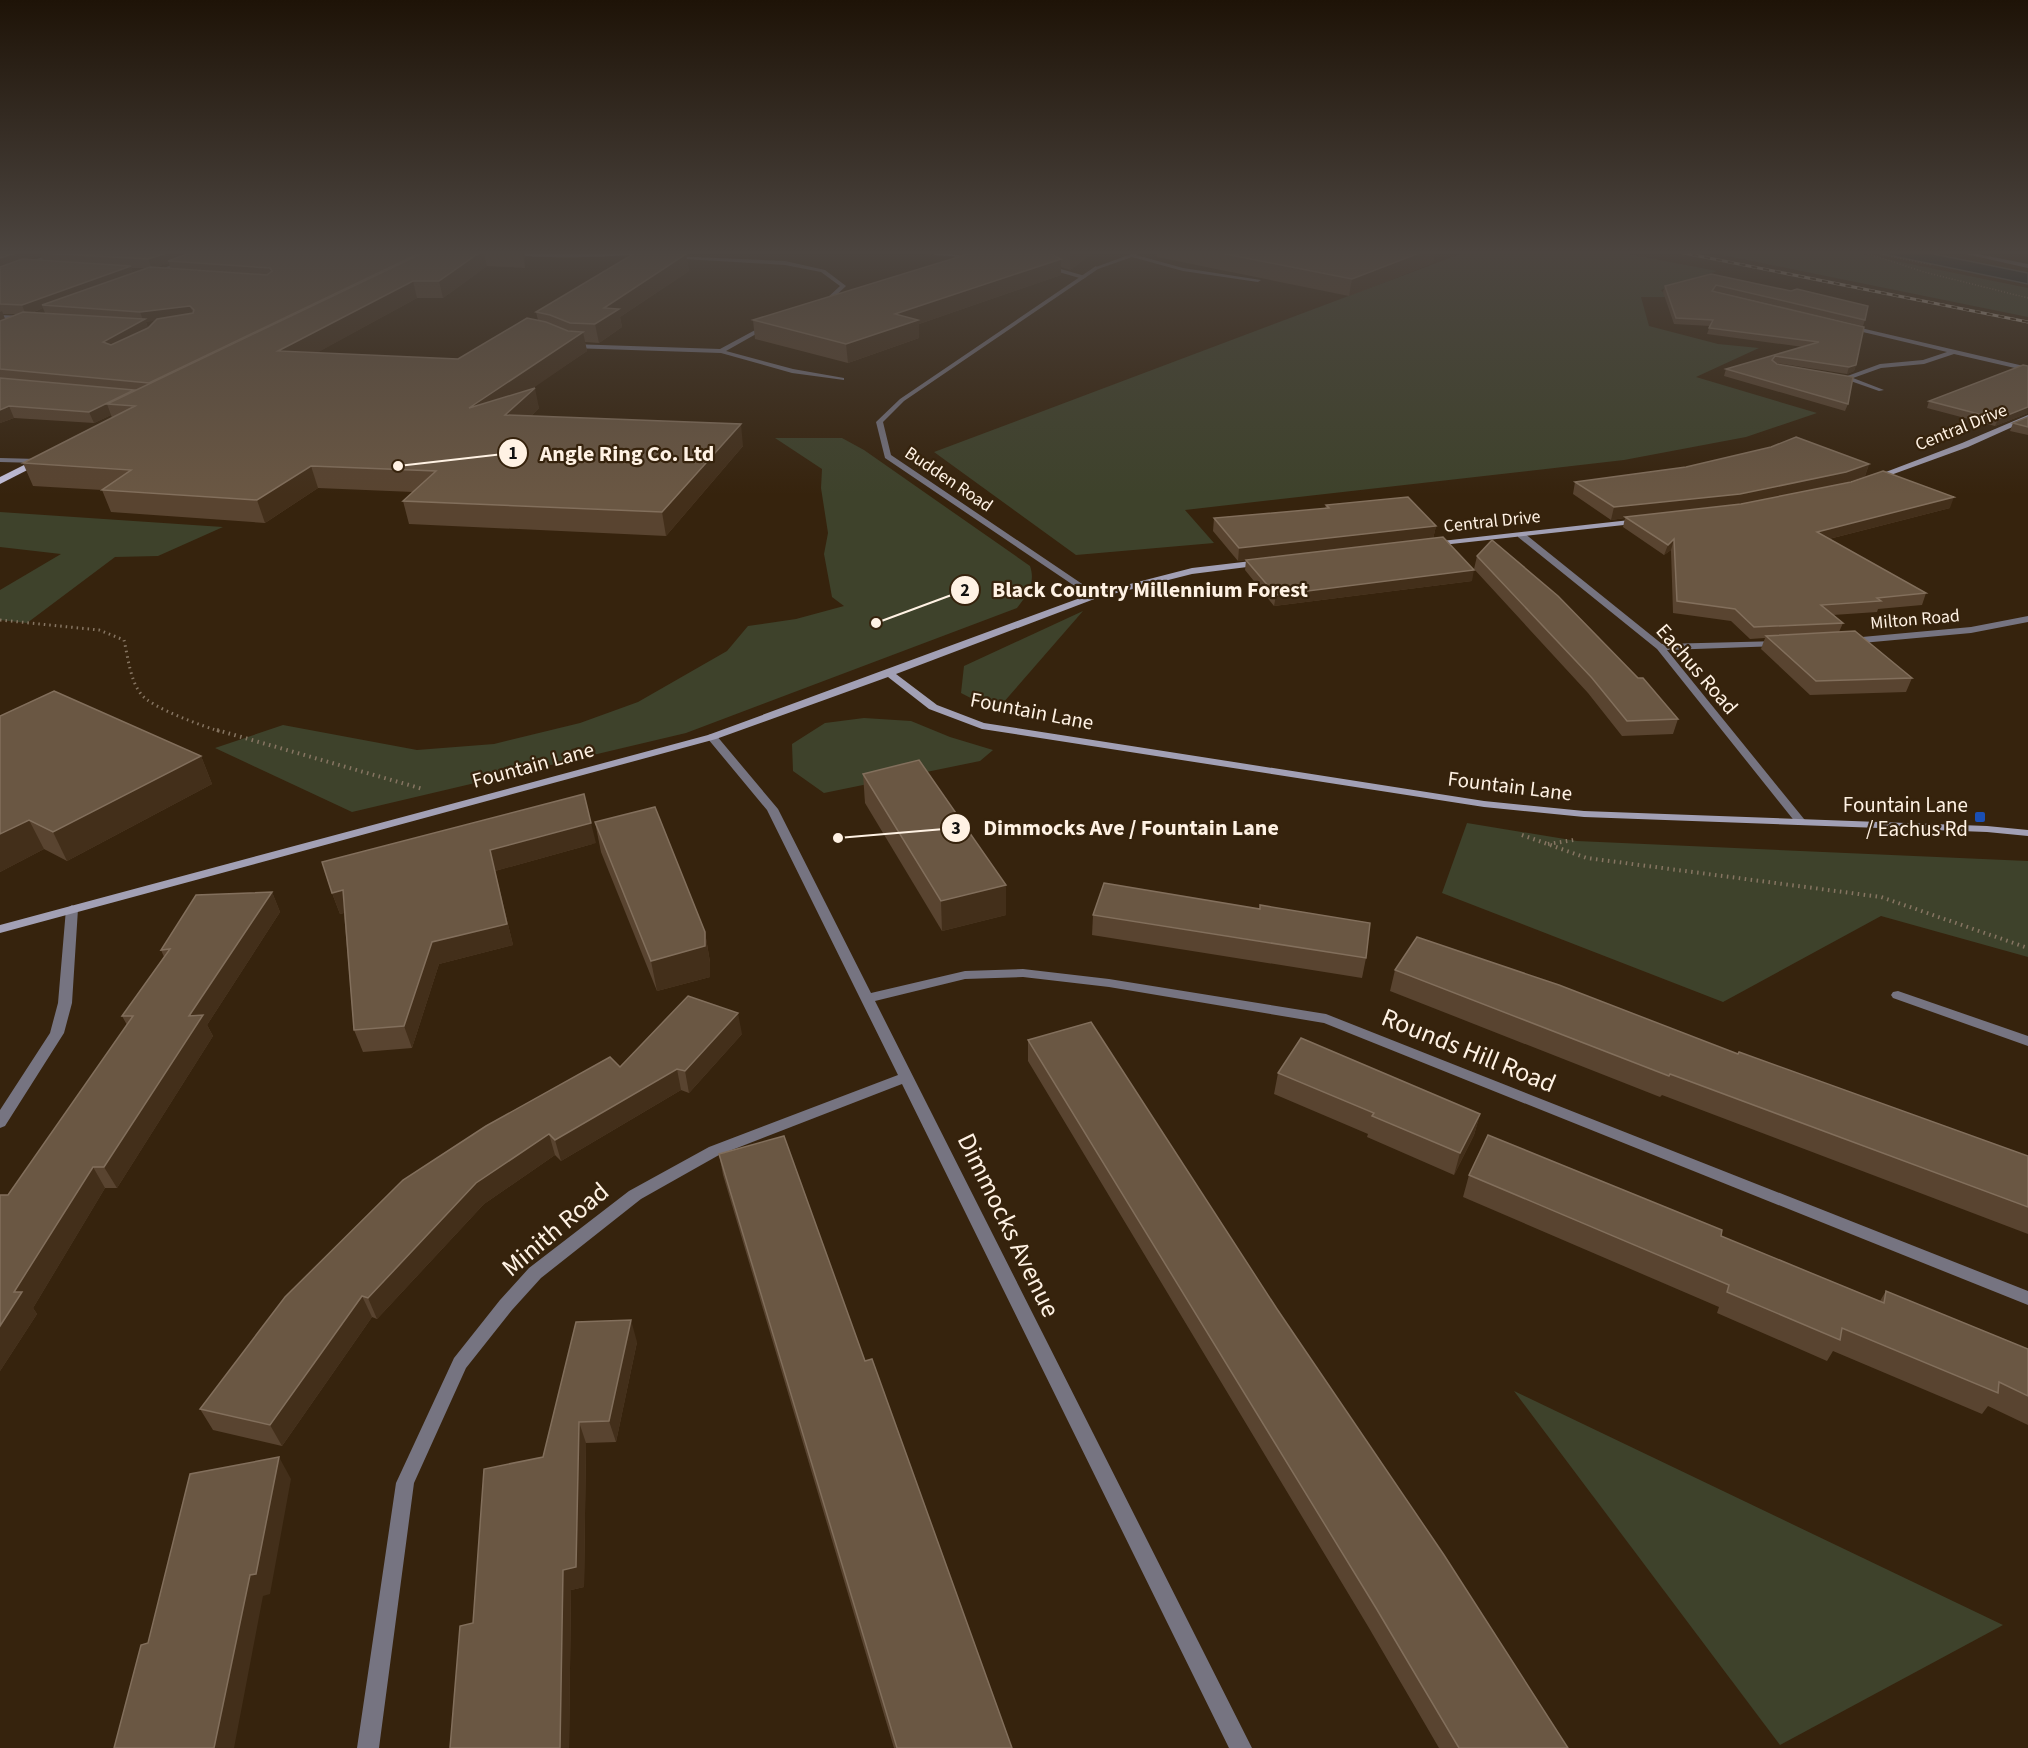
<svg xmlns="http://www.w3.org/2000/svg" width="2028" height="1748" font-family="'Source Sans 3',sans-serif">
  <rect width="100%" height="100%" fill="#36230d"/>
  <g fill="#3e422b">
    <path d="M1471,250H1607L1717,271L1661,290L1667,297H1641L1649,326L1718,344L1759,348L1696,377L1817,413L1746,437L1624,460L1185,510L1214,543L1076,555L934,452Z"/>
    <path d="M1698,250H1842L2028,288V317Z"/>
    <path d="M775,438H842L864,450L1030,566C1036,583 1027,595 1017,608L686,733L352,812L215,748L283,725L417,750L494,744L580,723L638,702L727,651L748,626L796,619L844,606L832,597L824,554L828,533L821,488L822,469Z"/>
    <path d="M0,512L223,527L158,556L115,557L27,623L0,620V590L61,554L0,547Z"/>
    <path d="M1083,611L996,711L961,693L964,666Z"/>
    <path d="M864,718L911,721L950,737L993,750L980,761L824,793L793,771L792,744L825,723Z"/>
    <path d="M1467,823L1577,841L2028,861V957L1881,916L1723,1002L1442,893Z"/>
    <path d="M1514,1391L2003,1625L1780,1745Z"/>
  </g>
  <path fill="#00141c" stroke="#4c5758" stroke-width="1.5" d="M1864,250H1914L2028,273V284Z"/>
  <g fill="none" stroke-linecap="round" stroke-linejoin="round">
    <g stroke="#867562" stroke-width="1.5" stroke-dasharray="1 2" stroke-linecap="butt">
      <path d="M1857,250L1924,272L2028,298"/>
      <path d="M1865,251L1932,265"/>
    </g>
    <path stroke="#867562" stroke-width="3" stroke-dasharray="1.5 4" stroke-linecap="butt" d="M0,620L99,630L124,640C128,657 130,680 141,694C151,708 205,727 222,732"/>
    <g stroke="#867562" stroke-width="4" stroke-dasharray="1.5 4.5" stroke-linecap="butt">
      <path d="M217,730L423,789"/>
      <path d="M1522,835L1587,858L1881,897L2028,948"/>
      <path d="M1548,844L1574,840"/>
    </g>
    <g fill="#767481" fill-rule="evenodd">
      <path d="M658,250C641,258 524,260 507,253H601Z"/>
      <path d="M1948,250H1957L2028,264V268Z"/>
      <path d="M1137,252L1139,253L1136,255L1183,268L1261,280L1258,282L1183,271L1132,257L1098,269L1093,268Z"/>
      <path d="M933,253L975,256L977,257L975,258L935,255Z"/>
      <path d="M670,256L785,261L825,270L846,286L829,302L820,305L818,302L825,300L840,286L821,272L785,265L668,258Z"/>
      <path d="M1047,265L1085,276L1086,277L1083,279L1045,268Z"/>
      <path d="M768,323L770,326L726,351L793,369L844,378V380L792,373L721,353L571,348L568,346L571,344L720,349Z"/>
      <path d="M1898,991L2028,1036V1046L1893,998L1891,995L1893,992Z"/>
    </g>
    <g fill="#767481" fill-rule="evenodd">
      <path d="M65,250H72L0,275V271Z"/>
      <path d="M212,250H218L153,275L148,274Z"/>
      <path d="M1096,266L1098,269L904,401L883,422L891,455L1097,594L1098,596L1094,599L885,458L876,422L900,399Z"/>
      <path d="M0,315L24,316L27,318L24,320L0,319Z"/>
      <path d="M1848,325L2028,367V371L1954,354L1924,364L1881,368L1853,378L1884,390L1879,391L1842,378L1880,364L1923,360L1947,352L1846,328Z"/>
      <path d="M0,458L38,459L42,461L38,463L0,462Z"/>
      <path d="M1518,533H1524L1662,644L1782,641V645L1779,646L1667,650L1804,819L1806,821L1804,823H1796L1657,649L1518,537Z"/>
      <path d="M2028,616V622L1971,633L1851,644L1846,641L1851,638L1971,627Z"/>
      <path d="M712,734L716,735L778,809L871,993L965,971L1023,969L1109,979L1326,1014L2028,1291V1305L1324,1023L1109,987L1023,977L965,979L875,1001L1252,1748H1229L902,1084L719,1155L641,1199L541,1278L512,1310L466,1368L414,1483L379,1748H357L396,1483L454,1358L500,1300L529,1268L629,1191L709,1147L898,1075L767,810L708,739L707,737L708,735Z"/>
      <path d="M72,905L78,909L72,1003L64,1033L5,1126L0,1128V1110L50,1033L58,1003L66,909Z"/>
    </g>
    <g fill="#a2a0b5" fill-rule="evenodd">
      <path d="M2028,415V420L1968,447L1877,480L1870,478L1962,443Z"/>
      <path d="M1639,519L1643,521L1642,523L1433,546L1429,544L1433,542Z"/>
      <path d="M1260,560L1264,563L1263,565L1192,574L1097,598L896,674L937,705L984,723L1484,801L1584,811L1987,826L2028,830V836L1987,832L1584,817L1484,807L982,729L929,709L888,677L716,739L0,933V925L708,735L1091,594L1192,568Z"/>
    </g>
    <path fill="#c5c2dd" fill-rule="evenodd" d="M42,456L47,459L45,461L0,484V477Z"/>
    <defs>
      <path id="rail" d="M1669,250L2028,322"/>
    </defs>
    <use href="#rail" stroke="#bcad9d" stroke-width="3"/>
    <use href="#rail" stroke="#36230d" stroke-width="2" stroke-dasharray="6" stroke-linecap="butt"/>
  </g>
  <g fill="#594430" fill-rule="evenodd">
    <path d="M0,250H526V252L524,251L525,258V268L487,266L443,298H417L316,353L458,359L538,320L536,312L686,254L689,271L620,317L622,327L599,343L585,342L587,351L532,388L539,408L531,416L743,446L666,536L409,524L403,501L413,492L318,488L265,523L111,512L102,490L33,486L23,463L112,418L111,415L94,423L14,418L0,423ZM41,255L43,260L28,259ZM169,263L170,268L156,267ZM131,268H146L133,273ZM43,308L45,313H32ZM3,314H17L5,319ZM155,320L148,328L146,322Z"/>
    <path d="M894,250H1097L1070,270L1061,267V275L919,324V338L848,363L755,339L753,320L959,257V252L935,251L931,255Z"/>
    <path d="M1157,250H1435L1433,263L1349,296L1157,257Z"/>
    <path d="M1711,274L1791,291L1865,320L1863,326L1715,291H1714L1864,327L1856,365L1854,371L1847,374L1776,363L1848,404L1845,411L1724,376L1726,369L1803,347L1707,334L1710,326L1674,324L1663,292L1665,286Z"/>
    <path d="M2028,366V413L1995,426L1927,408L1929,401Z"/>
    <path d="M2028,417V435L2010,431L2013,423Z"/>
    <path d="M1869,464L1865,476L1841,484L1950,508L1829,539L1926,593L1922,605L1878,609L1877,612L1833,615L1843,623L1839,632L1912,678L1906,692L1810,695L1761,649L1765,638L1750,639L1731,621L1673,613L1671,550L1664,555L1623,527L1625,518L1611,520L1573,494L1575,482Z"/>
    <path d="M1326,505L1436,526L1433,539L1472,581L1274,606L1245,570L1246,560L1238,561L1213,531L1214,518L1325,509Z"/>
    <path d="M1477,556L1678,719L1673,734L1622,736L1588,693L1474,569Z"/>
    <path d="M0,716L201,756L212,784L67,861L44,849L0,872Z"/>
    <path d="M863,774L1006,885V915L942,931L865,803Z"/>
    <path d="M595,822L705,932L710,962V977L657,991L601,852Z"/>
    <path d="M596,843L495,871L513,945L439,964L412,1048L363,1052L354,1030L344,913L340,914L332,893Z"/>
    <path d="M272,892L280,912L207,1025L213,1036L117,1188H105L33,1308L37,1314L0,1371V1195H8L127,1025L122,1016L164,957L161,950Z"/>
    <path d="M1260,909L1366,958L1362,978L1092,935L1093,915Z"/>
    <path d="M1395,970L1738,1054L2028,1156V1234L1662,1095L1660,1097L1390,991Z"/>
    <path d="M742,1034L689,1093L681,1090L561,1161L555,1155L484,1204L377,1319L372,1317L282,1446L213,1430L200,1409L620,1067Z"/>
    <path d="M1028,1040L1277,1309L1568,1748H1439L1369,1628L1028,1061Z"/>
    <path d="M1278,1073L1480,1114L1474,1135L1454,1175L1367,1137L1368,1134L1274,1094Z"/>
    <path d="M719,1154L865,1361L1012,1748H894L723,1175Z"/>
    <path d="M1469,1175L1721,1236L1880,1301L1886,1291L2028,1349V1425L1988,1406L1982,1414L1833,1351L1827,1361L1717,1313L1719,1307L1463,1197Z"/>
    <path d="M637,1342L616,1442L586,1443L584,1587L571,1590L569,1748H450L473,1623L543,1457Z"/>
  </g>
  <g fill="#432f1a">
    <path d="M26,250H58L41,253V255L0,269V258Z"/>
    <path d="M176,250H204L168,261L169,263L152,269L148,259Z"/>
    <path d="M483,250L487,266L443,298L439,281Z"/>
    <path d="M522,250H524L525,258V268Z"/>
    <path d="M1075,250H1097L1070,270V253Z"/>
    <path d="M1427,250H1435L1433,263L1349,296L1352,279Z"/>
    <path d="M686,254L689,271L620,317L622,327L599,343L595,324L604,308Z"/>
    <path d="M1061,259V275L919,324V338L848,363L846,344L895,314Z"/>
    <path d="M131,266L134,276L42,305L43,308L26,315L22,305Z"/>
    <path d="M413,281L417,298L284,371L278,351Z"/>
    <path d="M190,306L194,316L146,322L148,329L107,352L103,342L143,320L140,312Z"/>
    <path d="M2,311L6,322L0,324V312Z"/>
    <path d="M583,332L587,351L474,429L469,408Z"/>
    <path d="M1856,365L1854,371L1847,374L1849,367Z"/>
    <path d="M535,388L539,408L510,436L505,415Z"/>
    <path d="M134,390L107,404L111,415L94,423L89,412Z"/>
    <path d="M9,406L14,418L0,423V410Z"/>
    <path d="M2028,407V413L1995,426L1998,419Z"/>
    <path d="M741,424L743,446L666,536L662,512Z"/>
    <path d="M1869,464L1865,476L1841,484L1737,506L1625,517V518L1611,520L1614,507Z"/>
    <path d="M311,466L318,488L265,523L257,500Z"/>
    <path d="M1954,497L1950,508L1813,543L1817,532Z"/>
    <path d="M1436,526L1433,539L1238,561L1239,548Z"/>
    <path d="M1674,539L1671,550L1664,555L1668,545Z"/>
    <path d="M1474,570L1472,581L1274,606L1276,595Z"/>
    <path d="M201,756L212,784L67,861L53,832Z"/>
    <path d="M29,820L44,849L0,872V834Z"/>
    <path d="M591,823L596,843L495,871L513,945L439,964L412,1048L404,1026L432,942L490,850Z"/>
    <path d="M1006,885V915L942,931L941,901Z"/>
    <path d="M343,890L350,911L340,914L332,893Z"/>
    <path d="M272,892L280,912L207,1025L213,1036L117,1188L104,1167L189,1016Z"/>
    <path d="M705,932L710,962V977L657,991L651,961Z"/>
    <path d="M738,1013L742,1034L689,1093L685,1071Z"/>
    <path d="M677,1069L681,1090L561,1161L555,1140Z"/>
    <path d="M1480,1114L1474,1135L1454,1175L1460,1153Z"/>
    <path d="M549,1134L555,1155L484,1204L377,1319L368,1298L476,1183Z"/>
    <path d="M93,1167L105,1188L33,1308L37,1314L0,1371V1326L14,1292Z"/>
    <path d="M362,1296L372,1317L282,1446L270,1425Z"/>
    <path d="M631,1320L637,1342L616,1442L609,1421Z"/>
    <path d="M579,1422L586,1443L584,1587L571,1590L569,1748H560L563,1570Z"/>
    <path d="M279,1457L291,1479L270,1594L263,1596L234,1748H214L250,1575Z"/>
  </g>
  <g fill="#6a5743" stroke="#826f5c" stroke-width="1.5">
    <path d="M0,250H26L0,258Z"/>
    <path d="M49,250H176L148,259L41,253Z"/>
    <path d="M198,250H426L149,383L0,369V321L23,312L145,319L103,342L111,345L148,328L157,319L193,313L194,310L190,306L140,312L42,305L150,267L267,275L272,271L270,268L168,261Z"/>
    <path d="M429,250H522L521,252L483,250L439,281H413L278,351L458,359L527,318L546,322L568,331L583,332L469,408L535,388L505,415L741,424L662,512L403,501L436,471L311,466L257,500L102,490L131,470L23,463L135,406L107,404Z"/>
    <path d="M640,250H684L686,254L604,308L619,309L595,324L570,323L550,315L536,312Z"/>
    <path d="M981,250H1043L1061,259L895,314L918,320L846,344L753,320Z"/>
    <path d="M1059,250H1075L1070,253Z"/>
    <path d="M1205,250H1427L1352,279Z"/>
    <path d="M22,259L131,266L22,305L0,304V267Z"/>
    <path d="M1711,274L1791,291L1797,289L1868,306L1865,320L1716,285L1712,291L1864,327L1856,365L1849,367L1775,356L1772,360L1777,364L1853,377L1848,404L1726,369L1819,342L1709,328L1713,320L1676,318L1665,286Z"/>
    <path d="M2023,365L2028,366V407L1998,419L1929,401Z"/>
    <path d="M0,378L134,390L89,412L9,406L0,410Z"/>
    <path d="M2028,417V427L2013,423Z"/>
    <path d="M1796,437L1869,464L1846,472L1740,494L1614,507L1575,482L1686,467L1771,447Z"/>
    <path d="M1883,471L1954,497L1817,532L1926,593L1877,598L1881,601L1821,605L1843,623L1754,627L1735,609L1677,601L1674,539L1668,545L1625,517L1741,504L1851,482Z"/>
    <path d="M1408,497L1436,526L1239,548L1214,518L1329,508L1326,505Z"/>
    <path d="M1443,537L1474,570L1276,595L1246,560Z"/>
    <path d="M1492,540L1558,596L1638,678H1643L1678,719L1627,721L1592,678L1477,556Z"/>
    <path d="M1855,631L1912,678L1816,681L1766,636Z"/>
    <path d="M54,691L201,756L53,832L29,820L0,834V716Z"/>
    <path d="M919,760L1006,885L941,901L863,774Z"/>
    <path d="M584,794L591,823L490,850L507,924L432,942L404,1026L354,1030L343,890L332,893L322,862Z"/>
    <path d="M655,807L705,932V946L651,961L595,822Z"/>
    <path d="M1104,883L1260,909V905L1370,923L1366,958L1093,915Z"/>
    <path d="M272,892L189,1016L203,1015L104,1167H93L14,1292H22L0,1326V1195H8L133,1016H122L170,949L161,950L196,895Z"/>
    <path d="M1417,937L1559,985L1738,1054L1739,1052L2028,1156V1207L1670,1074L1669,1076L1395,970Z"/>
    <path d="M688,996L738,1013L685,1071L677,1069L555,1140L549,1134L476,1183L368,1298L362,1296L270,1425L200,1409L285,1297L403,1180L486,1126L610,1057L620,1067Z"/>
    <path d="M1091,1022L1277,1309L1444,1555L1568,1748H1459L1376,1608L1028,1040Z"/>
    <path d="M1301,1038L1480,1114L1460,1153L1372,1116L1374,1113L1278,1073Z"/>
    <path d="M1488,1135L1722,1230L1721,1236L1884,1303L1886,1291L2028,1349V1396L1999,1382L1998,1393L1842,1328L1840,1340L1727,1292L1729,1285L1469,1175Z"/>
    <path d="M784,1136L865,1361L872,1359L1012,1748H897L719,1154Z"/>
    <path d="M631,1320L609,1421L579,1422L576,1567L563,1570L560,1748H450L460,1626L473,1623L484,1469L543,1457L576,1322Z"/>
    <path d="M279,1457L256,1574L250,1575L214,1748H114L141,1645L148,1643L190,1474Z"/>
  </g>
  <linearGradient id="sky" x2="0" y2="1"><stop stop-color="#1e1307"/><stop offset="0.51" stop-color="#4c4540"/><stop offset="1" stop-color="#4c4540" stop-opacity="0"/></linearGradient>
  <rect width="2028" height="495" fill="url(#sky)"/>
  <rect fill="#1a4fb4" stroke="#36230d" stroke-width="2" x="1974" y="811" width="12" height="12" rx="3"/>
  <g text-anchor="middle" stroke-width="4.5" stroke-linejoin="round" paint-order="stroke">
    <g font-size="18" fill="#fff2e4" stroke="#36230d">
      <text transform="translate(1961 427) rotate(-22)" y="6">Central Drive</text>
      <text transform="translate(949 479) rotate(34)" y="6">Budden Road</text>
      <text transform="translate(1492 521) rotate(-6)" y="6">Central Drive</text>
      <text transform="translate(1915 619) rotate(-5)" y="6">Milton Road</text>
    </g>
    <g font-size="21" fill="#fff2e4" stroke="#36230d">
      <text transform="translate(1697 669) rotate(49)" y="7">Eachus Road</text>
      <text transform="translate(1032 711) rotate(11)" y="7">Fountain Lane</text>
      <text transform="translate(533 765) rotate(-15)" y="7">Fountain Lane</text>
      <text transform="translate(1510 786) rotate(7)" y="7">Fountain Lane</text>
    </g>
    <g font-size="21" fill="#fff2e4" stroke="#36230d" text-anchor="end">
      <text x="1968" y="812">Fountain Lane<tspan x="1968" dy="24">/ Eachus Rd</tspan></text>
    </g>
    <g font-size="26" fill="#fff2e4" stroke="#36230d">
      <text transform="translate(1469 1050) rotate(22)" y="9">Rounds Hill Road</text>
      <text transform="translate(1009 1225) rotate(64)" y="9">Dimmocks Avenue</text>
      <text transform="translate(555 1229) rotate(-40)" y="9">Minith Road</text>
    </g>
  </g>
  <path fill="none" stroke="#fff2e4" stroke-width="2" d="M398 466L513 453M876 623L965 590M838 838L956 828"/>
  <g fill="#fff2e4" stroke="#36230d" stroke-width="2">
    <circle cx="398" cy="466" r="6"/>
    <circle cx="876" cy="623" r="6"/>
    <circle cx="838" cy="838" r="6"/>
    <circle cx="513" cy="453" r="15"/>
    <circle cx="965" cy="590" r="15"/>
    <circle cx="956" cy="828" r="15"/>
  </g>
  <g font-size="18" text-anchor="middle" font-weight="bold" fill="#111">
    <text x="513" y="459">1</text>
    <text x="965" y="596">2</text>
    <text x="956" y="834">3</text>
  </g>
  <g font-size="22" text-anchor="middle" font-weight="bold" fill="#fff2e4" stroke="#36230d" stroke-width="4.5" stroke-linejoin="round" paint-order="stroke">
    <text x="627" y="461">Angle Ring Co. Ltd</text>
    <text x="1150" y="597">Black Country Millennium Forest</text>
    <text x="1131" y="835">Dimmocks Ave / Fountain Lane</text>
  </g>
</svg>
